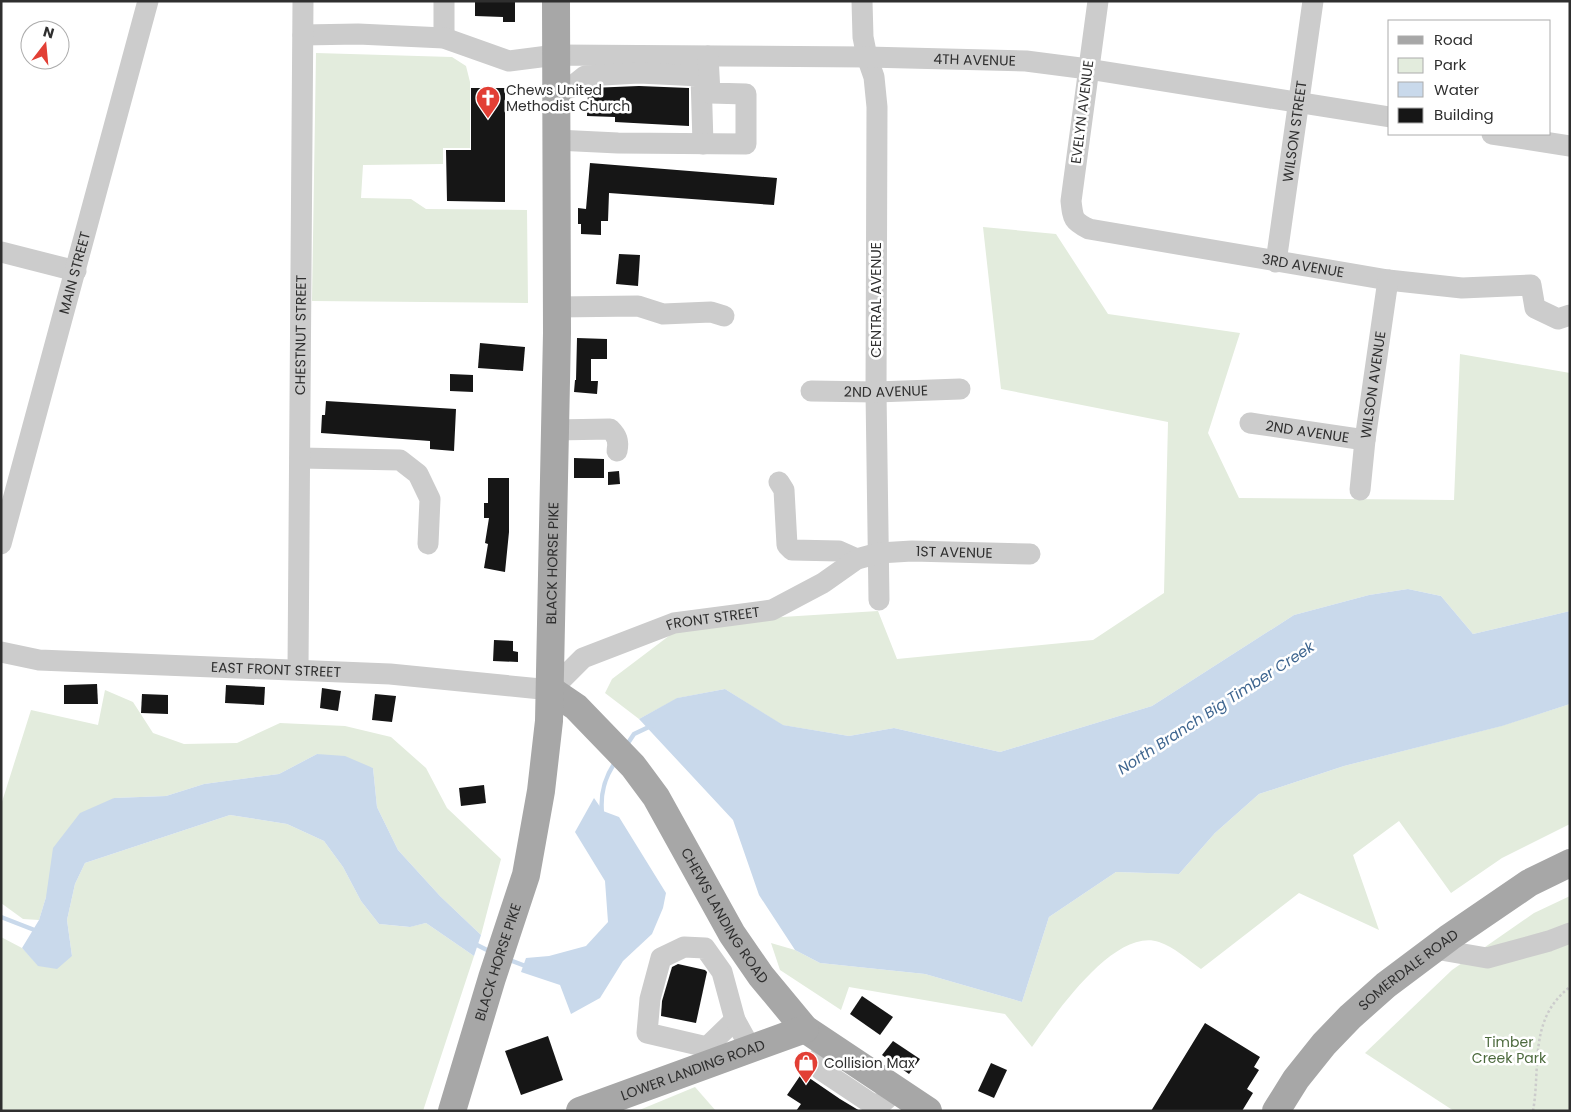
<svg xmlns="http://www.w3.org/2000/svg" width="1571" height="1112" font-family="Poppins,sans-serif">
  <rect width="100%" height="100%" fill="#fff"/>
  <g fill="#e3ecdd">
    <path d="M316,53L452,57L466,66L470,82V148H443V164L363,165L361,198L411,199L426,209L527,210L528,303L312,301Z"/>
    <path d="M983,227L1056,234L1108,314L1240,333L1208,433L1239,498L1454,500L1460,354L1570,373V611L1473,634L1441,596L1408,589L1369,595L1294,615L1152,706L1000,752L894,728L849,736L782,725L725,689L678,698L639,719L605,693L612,679L686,623L878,611L897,659L1093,640L1164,593L1168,422L1001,389Z"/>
    <path d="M105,690L133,702L153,733L184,744L237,743L280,723L345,726L391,737L426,768L447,808L501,859L481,935L440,896L398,850L377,807L373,768L317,754L279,774L204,784L166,796L114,798L46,897L39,920L23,919L1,903V805L31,710L98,725Z"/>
    <path d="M1570,704V824L1502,858L1451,893L1399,821L1353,855L1379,930L1299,893L1201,969C1188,960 1174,947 1159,942C1114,927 1054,1016 1032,1047L1005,1014L849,987L841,1010L780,970L771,943L795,950L820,963L925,974L1022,1002L1049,917L1116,872L1179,874L1215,833L1259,794L1344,766L1501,726Z"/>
    <path d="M230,815L287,824L324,841L343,867L361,901L379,924L409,927L426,923L474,956L423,1111H1V937L22,948L38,965L72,956L67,920L75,884L85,863Z"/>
    <path d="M1570,896V1111H1454L1365,1053L1452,970L1534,913Z"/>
    <path d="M695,1087L716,1111H637Z"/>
  </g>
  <g fill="#c9d9eb">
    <path d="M1408,589L1441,596L1473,634L1570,611V704L1502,726L1344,766L1259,794L1215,833L1179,874L1116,872L1049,917L1022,1002L925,974L820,963L795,950L759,895L733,820L639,719L677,698L725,689L783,725L849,736L894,728L1000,752L1152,706L1294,615L1369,595Z"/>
    <path d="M317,754L345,756L373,768L377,807L398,850L440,896L481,935L474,956L426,923L410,927L379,924L361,901L343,867L324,841L287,824L230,815L85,863L75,884L67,920L72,956L57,969L38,966L22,948L39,920L46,897L53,848L80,813L114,798L166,796L204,784L279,774Z"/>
    <path d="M594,798L603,811L619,817L666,893L663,908L652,934L623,961L600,998L571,1014L560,985L521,972L526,958L549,956L586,946L608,922L605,881L575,832Z"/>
  </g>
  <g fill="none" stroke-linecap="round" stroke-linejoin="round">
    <g stroke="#c9d9eb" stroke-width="4.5">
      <path d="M626,746L634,734L653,725"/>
      <path d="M602,814C600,794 604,778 616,761"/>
      <path d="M1,917L37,931"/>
      <path d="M473,943L491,952"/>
      <path d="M507,959L528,967"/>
    </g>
  </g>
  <g fill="#161616">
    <path d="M475,1L515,2V22H503V17L475,16Z"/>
    <path d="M639,86L689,88V126L615,122V117L587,116L588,90L590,88Z"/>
    <path d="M471,88H505V202L447,201L446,150H471Z"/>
    <path d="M590,163L777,178L774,205L609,193L608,221H601V235L581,234V224H578V208L586,209Z"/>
    <path d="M619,254L640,255L638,286L616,284Z"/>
    <path d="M577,338L607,339V359H591V381H598L597,394L574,392L575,380H576Z"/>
    <path d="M480,343L525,347L523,371L478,368Z"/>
    <path d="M450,374L473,375V392L450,391Z"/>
    <path d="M326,401L456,409L454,451L430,449V441L321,433L322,415H325Z"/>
    <path d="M574,458L604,459V478H574Z"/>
    <path d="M619,471L620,484L608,485V472Z"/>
    <path d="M488,478H509V532L505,572L484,568L488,544L485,543L489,518H484V503H488Z"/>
    <path d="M494,640L513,641V651L518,652V662L493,661Z"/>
    <path d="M97,684L98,704H64V685Z"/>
    <path d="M226,685L265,687L264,705L225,703Z"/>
    <path d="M322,688L341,691L338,711L320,708Z"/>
    <path d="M142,694L168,695V714L141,713Z"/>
    <path d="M375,694L396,696L392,722L372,720Z"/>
    <path d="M484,785L486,803L461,806L459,788Z"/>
    <path d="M678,964L705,970L707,972L696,1023L661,1016L662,1001L672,967Z"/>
    <path d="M862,996L893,1017L880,1035L850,1014Z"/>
    <path d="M1205,1023L1260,1057L1254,1067L1259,1070L1247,1089L1253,1093L1242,1111H1151Z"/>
    <path d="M548,1036L563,1080L521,1095L505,1051Z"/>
    <path d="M893,1041L920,1059L909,1074L882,1055Z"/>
    <path d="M991,1063L1007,1070L994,1098L978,1091Z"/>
    <path d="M802,1073L840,1099L860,1111H796L801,1104L787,1095Z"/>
  </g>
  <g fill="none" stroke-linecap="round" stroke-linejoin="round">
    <path stroke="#ccc" stroke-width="2.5" stroke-dasharray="2.5 2.5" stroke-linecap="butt" d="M1533,1111C1541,1066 1528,1019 1570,987"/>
    <g stroke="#ccc" stroke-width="21">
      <path d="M444,1V38"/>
      <path d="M862,1L863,37L867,57L874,77L877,107L876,392L879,600"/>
      <path id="s1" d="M1098,1L1071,201C1073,219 1073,221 1089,229L1388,280L1462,288L1531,285L1535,308L1558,319L1570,315"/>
      <path id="s2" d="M303,35L358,34L444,38L509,61L556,55L867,57L1026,61L1088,69L1390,117"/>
      <path d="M556,87L570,88L585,76L639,73L701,76L703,144"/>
      <path d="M1492,134L1570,146"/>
      <path d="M556,140L618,143L746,144V94L710,93L708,56"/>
      <path d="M1,252L76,271"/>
      <path id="s3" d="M1276,262L1313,1"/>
      <path d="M557,307L638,306L663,314L711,312L724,316"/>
      <path id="s4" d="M811,391L876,392L960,389"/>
      <path id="s5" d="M1250,423L1365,440"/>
      <path d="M555,430L610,429C617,436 619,441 617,451"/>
      <path d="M300,458L400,460L418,474L430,499L428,544"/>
      <path d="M779,482L784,490L787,545L792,550L839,551L857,559"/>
      <path id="s6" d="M1360,490L1365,440L1388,280"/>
      <path id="s7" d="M1,544L148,1"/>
      <path id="s8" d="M1,652L39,660L390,674L551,690L583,658L674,623L772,610L823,583L857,559L879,553L912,551L1030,554"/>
      <path id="s9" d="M298,669L303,1"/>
      <path d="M1435,949L1487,958L1549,941L1570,933"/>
      <path d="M827,1044C822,1052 816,1060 821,1070L872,1104C884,1105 888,1098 895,1089"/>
      <path d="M707,1047L735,1020"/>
      <path d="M714,1062L707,1047L647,1033L650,999L661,958L684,947L705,948L722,972L735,1020L751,1049"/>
    </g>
    <g stroke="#a7a7a7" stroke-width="28">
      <path id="s10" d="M551,690L576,707L633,766L656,797L732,934L761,976L805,1029L928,1111"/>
      <path id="s11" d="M452,1111L492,978L526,875L541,791L549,721L557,333L556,1"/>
      <path id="s12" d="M580,1111L805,1029"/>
      <path id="s13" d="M1276,1111L1296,1079L1324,1044L1350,1017L1386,985L1450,937L1529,883L1570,863"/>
    </g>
  </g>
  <defs>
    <symbol id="church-pin" viewBox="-11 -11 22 30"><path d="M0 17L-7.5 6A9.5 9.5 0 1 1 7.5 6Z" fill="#e23f35" stroke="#fff"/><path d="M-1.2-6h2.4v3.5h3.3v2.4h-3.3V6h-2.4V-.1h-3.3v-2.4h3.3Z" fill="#fff"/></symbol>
    <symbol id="shop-pin" viewBox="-11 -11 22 30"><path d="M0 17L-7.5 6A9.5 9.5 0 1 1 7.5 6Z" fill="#e23f35" stroke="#fff"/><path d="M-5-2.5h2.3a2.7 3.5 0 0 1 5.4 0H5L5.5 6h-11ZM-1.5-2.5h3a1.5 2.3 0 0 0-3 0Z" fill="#fff"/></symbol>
  </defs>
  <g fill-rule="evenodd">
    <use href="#church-pin" x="474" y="84" width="28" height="38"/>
    <use href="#shop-pin" x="792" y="1049" width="28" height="38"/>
  </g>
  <g text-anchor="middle" stroke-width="5" stroke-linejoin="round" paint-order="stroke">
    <g font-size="14" fill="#2f2f2f" stroke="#fff">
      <text dy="5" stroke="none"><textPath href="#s2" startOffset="676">4TH AVENUE</textPath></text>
      <text transform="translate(1082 112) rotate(-83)" y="5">EVELYN AVENUE</text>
      <text dy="5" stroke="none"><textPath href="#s3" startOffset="132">WILSON STREET</textPath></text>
      <text dy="5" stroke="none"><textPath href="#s1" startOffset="455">3RD AVENUE</textPath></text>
      <text dy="5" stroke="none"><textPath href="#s7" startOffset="281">MAIN STREET</textPath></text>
      <text transform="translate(876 300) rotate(-90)" y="5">CENTRAL AVENUE</text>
      <text dy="5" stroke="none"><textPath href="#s9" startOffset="334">CHESTNUT STREET</textPath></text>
      <text dy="5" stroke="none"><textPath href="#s6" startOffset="106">WILSON AVENUE</textPath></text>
      <text dy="5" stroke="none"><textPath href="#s4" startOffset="75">2ND AVENUE</textPath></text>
      <text dy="5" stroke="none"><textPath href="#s5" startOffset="58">2ND AVENUE</textPath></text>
      <text dy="5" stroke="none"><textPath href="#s8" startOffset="991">1ST AVENUE</textPath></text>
      <text dy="5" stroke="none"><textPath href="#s11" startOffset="561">BLACK HORSE PIKE</textPath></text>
      <text dy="5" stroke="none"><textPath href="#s8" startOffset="734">FRONT STREET</textPath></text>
      <text dy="5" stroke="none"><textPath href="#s8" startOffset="276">EAST FRONT STREET</textPath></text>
      <text dy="5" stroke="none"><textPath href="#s10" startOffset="288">CHEWS LANDING ROAD</textPath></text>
      <text dy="5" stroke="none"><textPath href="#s11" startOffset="156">BLACK HORSE PIKE</textPath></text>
      <text dy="5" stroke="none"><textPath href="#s13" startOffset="195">SOMERDALE ROAD</textPath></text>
      <text dy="5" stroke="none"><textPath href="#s12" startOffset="120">LOWER LANDING ROAD</textPath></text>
    </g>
    <g font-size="14" fill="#2f2f2f" stroke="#fff" text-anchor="start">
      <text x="506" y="95">Chews United<tspan x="506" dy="16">Methodist Church</tspan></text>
      <text x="824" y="1068">Collision Max</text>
    </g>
    <g font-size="14" fill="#4c6a3d" stroke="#fff">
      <text x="1509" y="1047">Timber<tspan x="1509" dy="16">Creek Park</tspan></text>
    </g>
    <g font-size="15" font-style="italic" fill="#3e658f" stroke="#fff">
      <text transform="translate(1216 708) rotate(-33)" y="5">North Branch Big Timber Creek</text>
    </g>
  </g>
  <rect width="1571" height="1112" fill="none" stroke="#2f2f2f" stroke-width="5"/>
  <rect x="1388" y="20" width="162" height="115" fill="#ffffff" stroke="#acacac"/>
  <rect x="1398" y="36" width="25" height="8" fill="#a7a7a7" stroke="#acacac"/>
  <text x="1434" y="45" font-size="15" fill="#2f2f2f">Road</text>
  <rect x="1398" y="58" width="25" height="15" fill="#e3ecdd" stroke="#acacac"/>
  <text x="1434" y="70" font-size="15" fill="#2f2f2f">Park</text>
  <rect x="1398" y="82" width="25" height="15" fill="#c9d9eb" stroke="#acacac"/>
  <text x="1434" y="95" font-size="15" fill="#2f2f2f">Water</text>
  <rect x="1398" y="108" width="25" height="15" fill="#161616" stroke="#acacac"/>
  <text x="1434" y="120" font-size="15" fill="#2f2f2f">Building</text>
  <g transform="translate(45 45) rotate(16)"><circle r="24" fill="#ffffff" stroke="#acacac"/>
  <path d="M0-4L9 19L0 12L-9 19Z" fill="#e23f35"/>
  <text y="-8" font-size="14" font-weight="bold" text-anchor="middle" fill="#2f2f2f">N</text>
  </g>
</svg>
